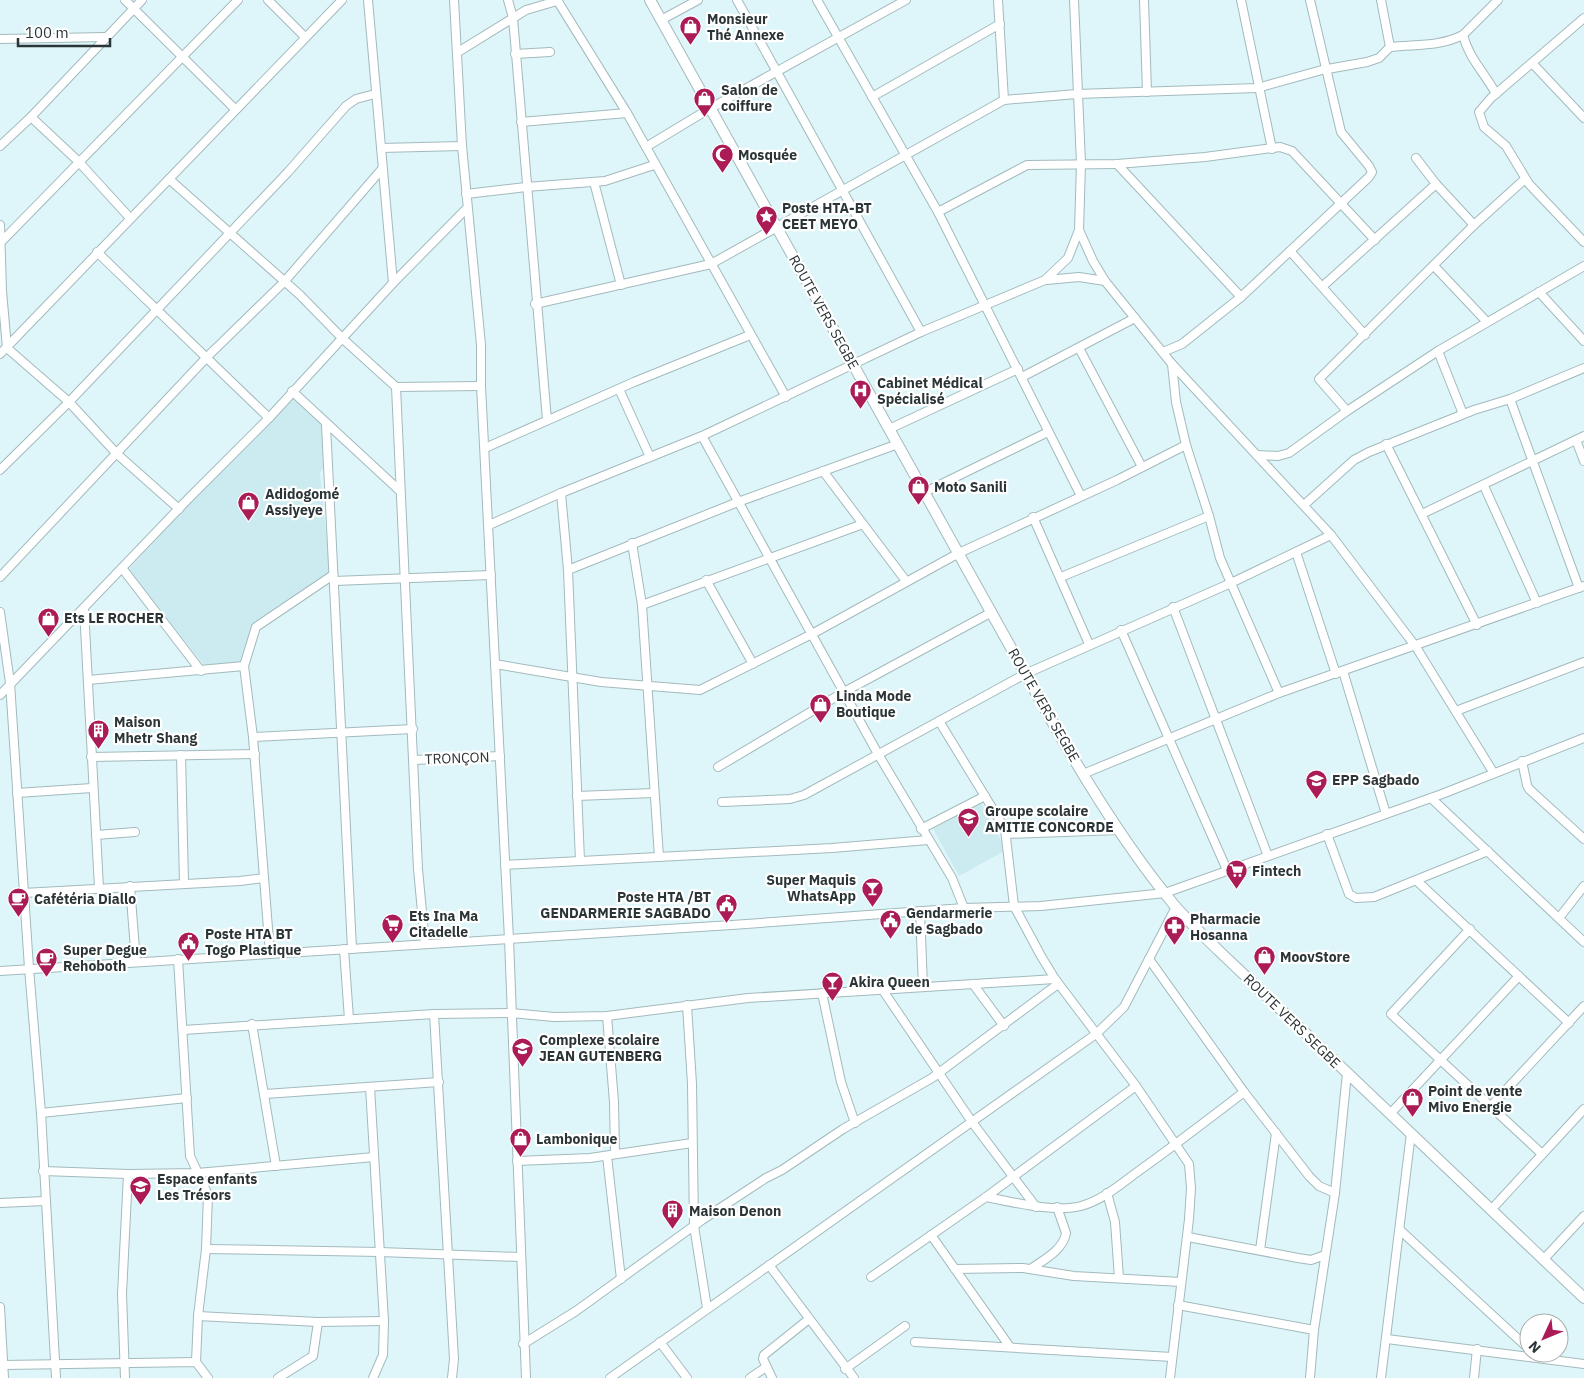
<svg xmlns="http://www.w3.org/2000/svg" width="1584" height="1378" font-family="'IBM Plex Sans',sans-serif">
  <rect width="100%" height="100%" fill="#def6f9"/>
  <g fill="#cbebf0">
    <path d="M291,393L324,424L323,468L320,473L330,573L255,624L241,663L204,665L128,570Z"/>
    <path d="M981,803L1006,850L959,876L933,829Z"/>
  </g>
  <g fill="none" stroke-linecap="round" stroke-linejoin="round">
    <defs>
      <g id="minor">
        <path d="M125,0L235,109"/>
        <path d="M268,0L305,37"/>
        <path d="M368,0L393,283"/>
        <path d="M454,0L462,146L481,345V386L509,939L526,1378"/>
        <path d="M508,0L513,18L547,420"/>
        <path d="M557,0L627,113L786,397"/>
        <path d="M737,0L921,332"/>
        <path d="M817,0L938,212L1081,496"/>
        <path d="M998,0L1004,100"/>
        <path d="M1074,0L1081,164L1079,230L1093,261L1105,281L1172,364L1331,535L1416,647L1493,772"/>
        <path d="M1144,0L1147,92"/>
        <path d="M1241,0L1272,149"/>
        <path d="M1381,0L1390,47"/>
        <path d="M1584,18L1491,98L1479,112L1484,127L1506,146L1529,184L1584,242"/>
        <path d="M661,20L698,0"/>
        <path d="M1463,35C1469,59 1485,73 1496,94"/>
        <path d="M0,39L106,37"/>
        <path d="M458,52L526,10L557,1L559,3"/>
        <path d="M515,54L550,52"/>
        <path d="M1533,64L1584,118"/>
        <path d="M872,97L1000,24"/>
        <path d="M31,117L78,161L130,218"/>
        <path d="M521,122L627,113"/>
        <path d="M0,146L31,117L142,0"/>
        <path d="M646,147L709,109L906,0"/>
        <path d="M381,148L462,146"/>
        <path d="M1416,158L1436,184L1474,225"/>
        <path d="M1117,164L1241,297"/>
        <path d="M169,179L300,295L343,339L396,387L481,386"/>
        <path d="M594,182L621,285"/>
        <path d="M466,194L526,187L605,181L654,165"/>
        <path d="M938,212L1027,165L1117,164L1205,157L1280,147L1292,151L1375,240"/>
        <path d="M0,225L2,291L7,348L69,402L117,454L179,509"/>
        <path d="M1,242L238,0"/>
        <path d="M1290,251L1365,335"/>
        <path d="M97,252L269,418"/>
        <path d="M1435,267L1487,322"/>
        <path d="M1047,280L1079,277L1105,281"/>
        <path d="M1323,286L1436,184"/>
        <path d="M1539,292L1584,341"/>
        <path d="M535,304L711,264L1004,100L1077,94L1257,88L1322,70L1367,62L1379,58L1390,47C1415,44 1439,47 1463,35L1498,0"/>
        <path d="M1079,348L1142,467"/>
        <path d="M1438,351L1463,414"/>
        <path d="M1163,352L1182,344L1241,297L1369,177L1372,172L1369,166L1341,132L1310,0"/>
        <path d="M0,354L342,0"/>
        <path d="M1172,364L1176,402L1186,445L1209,516L1220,558L1279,693"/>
        <path d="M1022,377L1135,318"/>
        <path d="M396,387L418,869L425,944"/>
        <path d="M619,389L650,457"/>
        <path d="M292,391L400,491"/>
        <path d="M1510,399L1579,588"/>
        <path d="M1347,411L1319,379L1474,225L1525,179"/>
        <path d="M326,425L352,949"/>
        <path d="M889,429L1018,369"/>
        <path d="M702,436L878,754L952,878L964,908"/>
        <path d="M1576,440L1584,461"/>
        <path d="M1386,444L1477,625"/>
        <path d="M485,448L634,382L750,335"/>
        <path d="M1257,455L1278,456L1289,453L1347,411L1438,351L1584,266"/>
        <path d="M0,470L69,402L288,172L346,106L356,99L375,94"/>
        <path d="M823,471L906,581"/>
        <path d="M1484,486L1537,603"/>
        <path d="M925,492L1048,432"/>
        <path d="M561,493L568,570L580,861"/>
        <path d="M1304,505L1354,460L1369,452L1474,410L1510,399L1584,368"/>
        <path d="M1422,514L1584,436"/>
        <path d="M1033,517L1089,644"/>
        <path d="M489,525L561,493L702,436L921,332L1045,280L1068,258L1079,230"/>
        <path d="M632,543L642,605L659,857"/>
        <path d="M1296,552L1336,674"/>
        <path d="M122,568L201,671"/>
        <path d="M568,570L738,502L898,444"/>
        <path d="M0,577L207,357L284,282L382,169"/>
        <path d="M1061,577L1209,516"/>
        <path d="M706,580L753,664"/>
        <path d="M334,581L491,575"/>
        <path d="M642,605L863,524"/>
        <path d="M1173,607L1268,856"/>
        <path d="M84,609L99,888"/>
        <path d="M0,612L10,683L29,968L41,1113L56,1378"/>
        <path d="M1121,630L1227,870"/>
        <path d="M495,664L601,682L700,690L812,634L959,553L1117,480L1186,445"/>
        <path d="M1343,671L1386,814"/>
        <path d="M88,680L244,666"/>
        <path d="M0,695L188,499L269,418L393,283L467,208"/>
        <path d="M1456,711L1584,662"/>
        <path d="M939,721L1005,829L1014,906L1041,956L1055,979L1136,1086L1189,1164L1191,1188L1189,1219L1170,1378"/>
        <path d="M253,737L413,729"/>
        <path d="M181,755L184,883"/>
        <path d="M91,757L255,754"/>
        <path d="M414,760L500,756"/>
        <path d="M1522,761L1527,785L1529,789L1584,839"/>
        <path d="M718,767L844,692L992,612"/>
        <path d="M1083,774L1279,693L1584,586"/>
        <path d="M17,793L92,788"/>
        <path d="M577,796L654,793"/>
        <path d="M1431,798L1584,942"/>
        <path d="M722,802L790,799L804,795L1025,674L1231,583L1331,535"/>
        <path d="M921,829L985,796"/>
        <path d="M1007,834L1119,830"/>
        <path d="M1327,834L1349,894L1356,898L1374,897L1488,851"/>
        <path d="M96,835L135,832"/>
        <path d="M505,865L832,848L928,840"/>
        <path d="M1417,881L1569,1023"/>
        <path d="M130,886L136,962"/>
        <path d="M23,893L240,881L264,878"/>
        <path d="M920,911L923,987"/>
        <path d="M1559,918L1584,886"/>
        <path d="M1470,929L1391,1014L1542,1154"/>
        <path d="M344,949L349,1019"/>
        <path d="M270,954L253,737L244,666L256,627L333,575"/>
        <path d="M178,959L190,1156L208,1195L206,1249L198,1316L196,1362"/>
        <path d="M1149,959L1244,1092L1309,1176L1319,1186L1335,1193"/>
        <path d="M0,971L732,925L964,908L1041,906L1165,893L1442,794L1584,738"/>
        <path d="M973,984L1004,1026"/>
        <path d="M882,989L972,1122L1036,1207"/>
        <path d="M822,993L841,1082L855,1123"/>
        <path d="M687,1005L692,1084L694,1226L707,1308"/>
        <path d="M434,1014L454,1359L452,1378"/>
        <path d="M607,1016L614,1102L615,1154"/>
        <path d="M252,1024L276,1166"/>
        <path d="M183,1030L434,1014L511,1013L554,1017L607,1016L748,998L1055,979"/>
        <path d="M370,1087L384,1321L383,1355L373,1378"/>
        <path d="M265,1094L439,1082"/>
        <path d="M1491,1106L1584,1006"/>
        <path d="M41,1113L187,1098"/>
        <path d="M1390,1114L1519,976"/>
        <path d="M607,1156L621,1279"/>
        <path d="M517,1161L590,1158L692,1143"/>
        <path d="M43,1171L128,1174L197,1173L374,1157"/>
        <path d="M1107,1193L1115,1222L1119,1278"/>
        <path d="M986,1197C1013,1202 1054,1213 1081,1206C1103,1200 1122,1183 1140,1170C1175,1145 1210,1118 1244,1092"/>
        <path d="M0,1203L45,1201"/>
        <path d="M1491,1210L1584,1109"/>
        <path d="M1400,1230L1529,1349"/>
        <path d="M931,1235L1010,1347"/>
        <path d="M1188,1237L1298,1258L1311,1260L1325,1255"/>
        <path d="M206,1249L380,1252L520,1257"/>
        <path d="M1260,1250L1276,1133"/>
        <path d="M1543,1260L1584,1216"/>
        <path d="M769,1265L854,1378"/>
        <path d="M1032,1268C1045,1259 1063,1250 1066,1233L1057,1207"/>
        <path d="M955,1269L1023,1268L1074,1276L1181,1282"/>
        <path d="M871,1277L986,1197L1136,1086"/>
        <path d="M1178,1305L1314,1330"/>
        <path d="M0,1307L4,1378"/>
        <path d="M198,1316L318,1322L384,1321"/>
        <path d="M1387,1339L1584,1364"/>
        <path d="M660,1342L687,1378"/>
        <path d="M915,1342L1172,1357"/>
        <path d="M523,1344L576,1311L702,1220L766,1178L782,1170L843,1129L932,1078L1058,984"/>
        <path d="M4,1365L196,1362L208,1378"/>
        <path d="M845,1369L905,1326"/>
        <path d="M125,1378L122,1294L128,1174"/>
        <path d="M278,1378L313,1356L318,1322"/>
        <path d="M610,1378L1096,1034L1124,1007L1176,907"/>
        <path d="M750,1378L766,1367"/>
        <path d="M772,1378L763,1359L764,1355L809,1319"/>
        <path d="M1310,1378L1314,1330L1335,1193L1347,1073"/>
        <path d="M1381,1378L1411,1133"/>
        <path d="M1474,1378L1477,1349"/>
      </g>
      <path id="major" d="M650,0L1054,725C1090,788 1129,851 1175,906C1188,921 1203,935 1218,950L1584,1298"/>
    </defs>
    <use href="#minor" stroke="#a3babd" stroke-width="10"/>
    <use href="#major" stroke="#a3babd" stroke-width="12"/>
    <use href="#minor" stroke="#fff" stroke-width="8"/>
    <use href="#major" stroke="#fff" stroke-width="10"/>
  </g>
  <defs>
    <symbol id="shop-pin" viewBox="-11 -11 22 30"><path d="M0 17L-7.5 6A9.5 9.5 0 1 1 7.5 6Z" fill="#ab1b56" stroke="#fff"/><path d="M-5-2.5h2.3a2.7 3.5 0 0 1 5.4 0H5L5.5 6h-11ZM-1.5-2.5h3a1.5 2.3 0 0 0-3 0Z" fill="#fff"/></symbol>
    <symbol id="mosque-pin" viewBox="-11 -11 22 30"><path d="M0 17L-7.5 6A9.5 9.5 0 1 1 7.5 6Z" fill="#ab1b56" stroke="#fff"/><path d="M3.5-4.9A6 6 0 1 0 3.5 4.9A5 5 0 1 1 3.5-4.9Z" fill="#fff"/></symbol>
    <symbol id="sight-pin" viewBox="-11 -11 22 30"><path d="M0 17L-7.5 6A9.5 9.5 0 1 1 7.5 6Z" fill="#ab1b56" stroke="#fff"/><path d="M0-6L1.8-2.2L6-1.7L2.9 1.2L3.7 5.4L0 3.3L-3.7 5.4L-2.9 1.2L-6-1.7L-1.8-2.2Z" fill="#fff"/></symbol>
    <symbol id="hospital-pin" viewBox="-11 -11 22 30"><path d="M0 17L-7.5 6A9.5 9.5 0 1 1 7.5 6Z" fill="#ab1b56" stroke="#fff"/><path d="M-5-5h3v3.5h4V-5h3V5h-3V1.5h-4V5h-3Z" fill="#fff"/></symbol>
    <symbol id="building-pin" viewBox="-11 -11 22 30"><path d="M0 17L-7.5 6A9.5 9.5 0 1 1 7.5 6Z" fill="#ab1b56" stroke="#fff"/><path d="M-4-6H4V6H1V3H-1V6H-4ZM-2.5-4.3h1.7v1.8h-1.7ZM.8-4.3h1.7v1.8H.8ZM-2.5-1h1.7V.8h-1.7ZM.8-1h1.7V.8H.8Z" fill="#fff"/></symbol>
    <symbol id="school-pin" viewBox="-11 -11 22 30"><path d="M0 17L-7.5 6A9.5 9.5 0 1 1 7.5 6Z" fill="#ab1b56" stroke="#fff"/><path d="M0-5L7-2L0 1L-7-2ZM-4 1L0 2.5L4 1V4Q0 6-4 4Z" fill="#fff"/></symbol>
    <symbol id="supermarket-pin" viewBox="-11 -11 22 30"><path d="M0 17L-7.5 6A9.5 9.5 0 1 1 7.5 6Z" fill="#ab1b56" stroke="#fff"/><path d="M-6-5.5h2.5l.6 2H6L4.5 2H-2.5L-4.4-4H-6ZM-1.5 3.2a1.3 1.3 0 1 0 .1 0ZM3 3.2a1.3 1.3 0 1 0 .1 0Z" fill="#fff"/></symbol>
    <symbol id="bar-pin" viewBox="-11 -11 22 30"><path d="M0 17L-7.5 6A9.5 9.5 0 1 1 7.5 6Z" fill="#ab1b56" stroke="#fff"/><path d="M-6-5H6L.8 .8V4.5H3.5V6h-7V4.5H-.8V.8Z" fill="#fff"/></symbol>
    <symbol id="cafe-pin" viewBox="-11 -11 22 30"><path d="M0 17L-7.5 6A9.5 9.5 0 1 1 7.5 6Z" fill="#ab1b56" stroke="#fff"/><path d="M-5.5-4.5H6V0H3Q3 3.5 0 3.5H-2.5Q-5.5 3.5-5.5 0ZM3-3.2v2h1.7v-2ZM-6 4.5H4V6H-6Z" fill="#fff"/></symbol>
    <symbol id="civic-pin" viewBox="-11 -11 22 30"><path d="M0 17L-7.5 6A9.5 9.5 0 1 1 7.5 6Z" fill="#ab1b56" stroke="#fff"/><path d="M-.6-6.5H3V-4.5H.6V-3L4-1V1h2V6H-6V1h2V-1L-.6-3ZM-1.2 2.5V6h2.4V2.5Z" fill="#fff"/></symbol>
    <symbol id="pharmacy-pin" viewBox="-11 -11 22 30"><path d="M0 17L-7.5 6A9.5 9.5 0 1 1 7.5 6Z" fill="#ab1b56" stroke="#fff"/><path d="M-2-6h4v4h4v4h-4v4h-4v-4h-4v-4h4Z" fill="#fff"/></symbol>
  </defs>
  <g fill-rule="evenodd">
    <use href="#shop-pin" x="678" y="14" width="25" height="34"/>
    <use href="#shop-pin" x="692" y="86" width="25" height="34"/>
    <use href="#mosque-pin" x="710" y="142" width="25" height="34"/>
    <use href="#sight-pin" x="754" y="204" width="25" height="34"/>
    <use href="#hospital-pin" x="848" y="378" width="25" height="34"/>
    <use href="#shop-pin" x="906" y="474" width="25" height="34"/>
    <use href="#shop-pin" x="236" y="490" width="25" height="34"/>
    <use href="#shop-pin" x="36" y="606" width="25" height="34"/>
    <use href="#shop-pin" x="808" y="692" width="25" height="34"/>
    <use href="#building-pin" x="86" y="718" width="25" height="34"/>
    <use href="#school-pin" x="1304" y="768" width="25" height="34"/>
    <use href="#school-pin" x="956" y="806" width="25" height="34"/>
    <use href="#supermarket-pin" x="1224" y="858" width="25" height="34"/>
    <use href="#bar-pin" x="860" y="876" width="25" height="34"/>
    <use href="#cafe-pin" x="6" y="886" width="25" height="34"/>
    <use href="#civic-pin" x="714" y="892" width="25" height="34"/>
    <use href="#civic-pin" x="878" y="908" width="25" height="34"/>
    <use href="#supermarket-pin" x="380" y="912" width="25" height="34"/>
    <use href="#pharmacy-pin" x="1162" y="914" width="25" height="34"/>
    <use href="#civic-pin" x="176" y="930" width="25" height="34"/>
    <use href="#shop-pin" x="1252" y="944" width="25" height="34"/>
    <use href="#cafe-pin" x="34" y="946" width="25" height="34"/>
    <use href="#bar-pin" x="820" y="970" width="25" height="34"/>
    <use href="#school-pin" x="510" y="1036" width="25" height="34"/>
    <use href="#shop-pin" x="1400" y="1086" width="25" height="34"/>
    <use href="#shop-pin" x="508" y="1126" width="25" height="34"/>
    <use href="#school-pin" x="128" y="1174" width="25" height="34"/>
    <use href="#building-pin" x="660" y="1198" width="25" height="34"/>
  </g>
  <g text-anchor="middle" stroke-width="4.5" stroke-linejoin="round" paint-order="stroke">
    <g font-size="14" font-weight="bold" fill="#2b3436" stroke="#fff" text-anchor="start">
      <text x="707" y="24">Monsieur<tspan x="707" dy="16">Thé Annexe</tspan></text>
      <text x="721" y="95">Salon de<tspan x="721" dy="16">coiffure</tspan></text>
      <text x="738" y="160">Mosquée</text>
      <text x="782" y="213">Poste HTA-BT<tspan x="782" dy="16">CEET MEYO</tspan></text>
      <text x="877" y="388">Cabinet Médical<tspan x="877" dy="16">Spécialisé</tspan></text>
      <text x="934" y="492">Moto Sanili</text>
      <text x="265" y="499">Adidogomé<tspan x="265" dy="16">Assiyeye</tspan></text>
      <text x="64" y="623">Ets LE ROCHER</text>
      <text x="836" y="701">Linda Mode<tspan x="836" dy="16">Boutique</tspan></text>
      <text x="114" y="727">Maison<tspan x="114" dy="16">Mhetr Shang</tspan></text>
      <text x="1332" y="785">EPP Sagbado</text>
      <text x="985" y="816">Groupe scolaire<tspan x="985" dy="16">AMITIE CONCORDE</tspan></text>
      <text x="1252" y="876">Fintech</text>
      <text x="856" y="885" text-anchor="end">Super Maquis<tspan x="856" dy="16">WhatsApp</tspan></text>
      <text x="711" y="902" text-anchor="end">Poste HTA /BT<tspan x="711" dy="16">GENDARMERIE SAGBADO</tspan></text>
      <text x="34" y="904">Cafétéria Diallo</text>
      <text x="906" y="918">Gendarmerie<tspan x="906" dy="16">de Sagbado</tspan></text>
      <text x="409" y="921">Ets Ina Ma<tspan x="409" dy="16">Citadelle</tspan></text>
      <text x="1190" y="924">Pharmacie<tspan x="1190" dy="16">Hosanna</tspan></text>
      <text x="205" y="939">Poste HTA BT<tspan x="205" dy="16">Togo Plastique</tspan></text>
      <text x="63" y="955">Super Degue<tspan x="63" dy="16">Rehoboth</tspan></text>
      <text x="1280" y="962">MoovStore</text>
      <text x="849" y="987">Akira Queen</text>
      <text x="539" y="1045">Complexe scolaire<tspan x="539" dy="16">JEAN GUTENBERG</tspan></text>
      <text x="1428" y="1096">Point de vente<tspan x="1428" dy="16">Mivo Energie</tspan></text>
      <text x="536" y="1144">Lambonique</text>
      <text x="157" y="1184">Espace enfants<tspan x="157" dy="16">Les Trésors</tspan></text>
      <text x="689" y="1216">Maison Denon</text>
    </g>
    <g font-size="14" fill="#2b3436" stroke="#fff">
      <text transform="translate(824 312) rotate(61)" y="5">ROUTE VERS SEGBE</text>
      <text transform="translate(1044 705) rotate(60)" y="5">ROUTE VERS SEGBE</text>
      <text transform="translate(457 758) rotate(-2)" y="5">TRONÇON</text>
      <text transform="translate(1292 1021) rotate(44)" y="5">ROUTE VERS SEGBE</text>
    </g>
  </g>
  <g transform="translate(1544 1338) rotate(226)"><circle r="24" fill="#ffffff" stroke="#aaaeaf"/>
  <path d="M0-4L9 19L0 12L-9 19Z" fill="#ab1b56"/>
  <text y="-8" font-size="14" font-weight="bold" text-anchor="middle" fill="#2b3436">N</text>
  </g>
  <path d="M18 38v8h92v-8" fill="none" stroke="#2b3436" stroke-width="2.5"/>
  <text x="25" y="38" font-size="15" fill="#2b3436" stroke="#ffffff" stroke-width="4" paint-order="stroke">100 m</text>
</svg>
